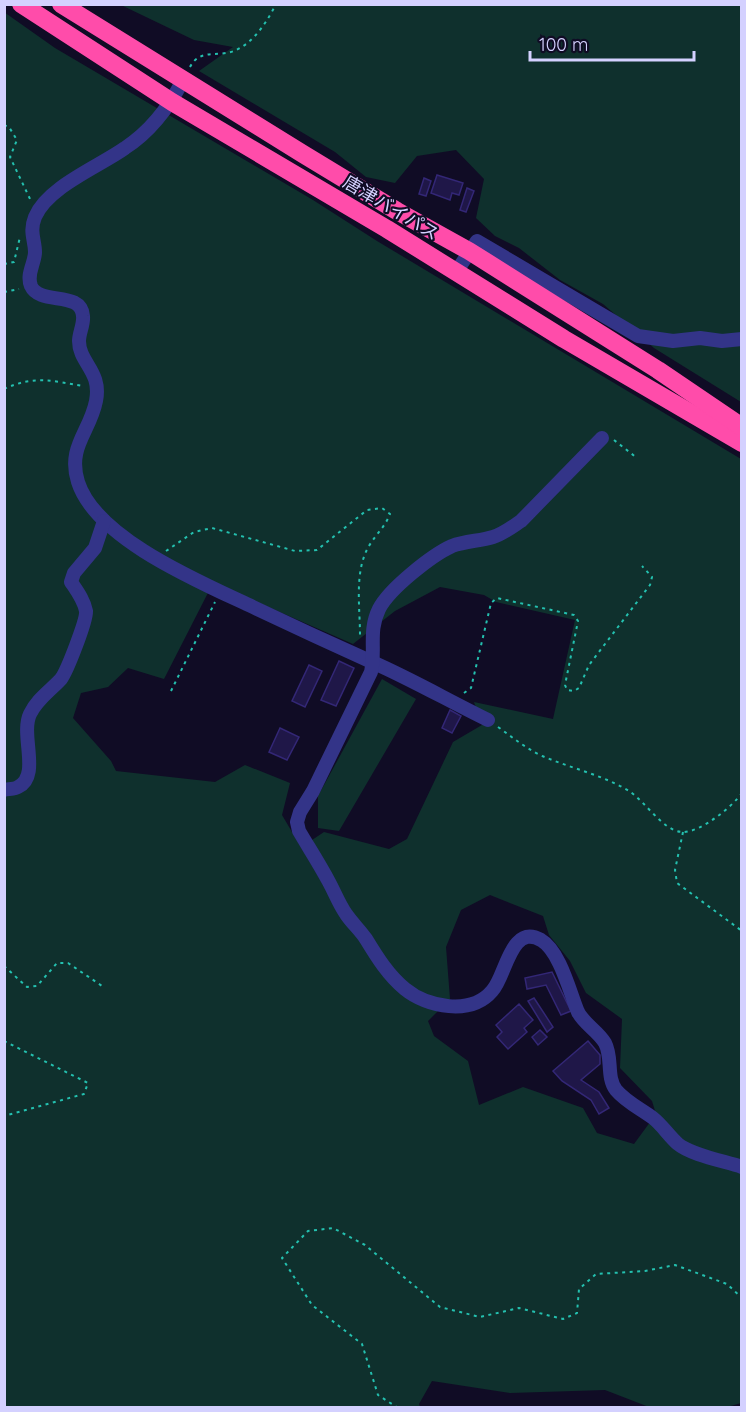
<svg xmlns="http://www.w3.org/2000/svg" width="746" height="1412" font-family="Quicksand,'Noto Sans JP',sans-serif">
  <rect width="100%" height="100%" fill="#100c25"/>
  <g fill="#0f302d" fill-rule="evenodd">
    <path d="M121,5H741V402L654,348L603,304L560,280L519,248L495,236L476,218L484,179L456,150L417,156L395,183L366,177L335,152L199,71L233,47L194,40Z"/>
    <path d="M4,12L55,48L313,200L377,241L741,459V1403L724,1408L649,1407L605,1390L510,1393L432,1381L419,1404L420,1407H5ZM213,583L353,644L395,611L440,587L484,595L496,602L575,620L553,719L474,702L482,725L453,742L407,839L389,849L324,832L312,840L341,915L282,815L290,783L245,765L215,782L116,771L111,761L73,718L81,693L108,687L128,668L164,679ZM490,895L543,916L549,935L570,961L586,993L622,1019L620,1068L652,1101L656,1114L634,1144L597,1133L583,1108L523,1087L479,1105L468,1061L434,1036L428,1021L450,999L446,947L461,910Z"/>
    <path d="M382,679L416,699L339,831L318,828V796Z"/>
  </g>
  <g fill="#1f1748" stroke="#332776" stroke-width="1.5">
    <path d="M437,175L463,183L459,195L452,193L450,200L431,193Z"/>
    <path d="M424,178L431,181L426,196L419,194Z"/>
    <path d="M467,188L474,191L466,212L460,210Z"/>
    <path d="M339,661L354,668L336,706L321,700Z"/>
    <path d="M309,665L322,671L305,707L292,701Z"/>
    <path d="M450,710L461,716L452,733L442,728Z"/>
    <path d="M280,728L299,737L287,760L269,752Z"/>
    <path d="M552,972L571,1011L561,1015L546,985L527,989L525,978Z"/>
    <path d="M534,998L553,1027L547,1032L528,1001Z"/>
    <path d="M519,1004L533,1020L524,1028L527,1032L508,1049L497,1037L502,1032L496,1025Z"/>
    <path d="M540,1030L547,1037L538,1045L532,1037Z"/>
    <path d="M588,1041L600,1055V1064L581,1080L599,1092L609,1108L599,1114L591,1100L562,1081L553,1071Z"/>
  </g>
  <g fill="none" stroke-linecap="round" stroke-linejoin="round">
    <g stroke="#24c0af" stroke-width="2" stroke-dasharray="3 4.5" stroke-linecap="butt">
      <path d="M190,67C201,46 221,60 240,48C256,39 268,20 276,4"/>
      <path d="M4,125L9,127L17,140L10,157L31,201"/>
      <path d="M4,264L14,262L20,237"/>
      <path d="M4,292L19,289"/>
      <path d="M4,389C34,375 53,381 83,386"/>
      <path d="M614,440L637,458"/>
      <path d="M166,551L194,532L212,528L295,551L317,550L367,510L382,508L390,514C385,527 376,534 369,546C354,571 360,607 360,635"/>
      <path d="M171,691L215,602"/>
      <path d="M464,693L471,688L491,603L497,598L574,615L578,621L565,685L567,690L574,691L579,688L589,665L650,585L652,577L642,566"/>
      <path d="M498,727C512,737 524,747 540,755C569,768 601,774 629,791C645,801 663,831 682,832C700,833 732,807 742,793"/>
      <path d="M683,832L675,870L677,883L742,931"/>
      <path d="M4,966L27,987L37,986L57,963H68L105,988"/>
      <path d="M4,1041L88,1083L84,1094L4,1116"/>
      <path d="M398,1408L378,1395L362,1344L312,1305L282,1258L308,1231L333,1228L365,1245L440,1307L480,1317L519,1308L563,1319L577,1313L579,1289L596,1274L645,1271L675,1265L727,1284L742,1298"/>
    </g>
    <g stroke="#333488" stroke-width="14">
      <path d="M183,80C169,107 151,131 125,148C100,166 47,187 35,217C29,232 35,240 35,252C35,263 26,274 31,286C40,306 81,290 83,316C84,324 79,333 79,341C79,363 102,371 96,401C90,432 67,447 78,482C96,539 202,583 253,607C293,626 332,644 372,662C411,679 449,701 488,720"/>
      <path d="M456,272L477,241L638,336L673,341L700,338L722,341L742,339"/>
      <path d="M602,438L521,521C512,527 503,534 493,537C480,541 465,541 452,546C432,555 389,589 379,609C368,631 376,651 371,672L313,791L300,812L297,822L299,831C309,848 320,865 329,882C335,893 339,904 346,914C352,923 360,930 366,939C377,957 388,975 405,989C427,1007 471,1016 492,991C506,977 510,923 541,940C560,951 570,993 578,1012C584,1024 598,1031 605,1043C613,1058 606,1077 616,1090C626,1102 641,1109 653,1118C662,1125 669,1136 678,1144C691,1155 724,1161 742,1167"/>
      <path d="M4,790C8,789 15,789 18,787C41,776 20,735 30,714C37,699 50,691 61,679C67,671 87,620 86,611C84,600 77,591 71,582L74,573L95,548L104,521"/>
    </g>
    <g stroke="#ff4caa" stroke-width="18">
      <path d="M21,4L172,102L387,229L564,339L742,443"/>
      <path d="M61,4L303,154L397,211L469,251L658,370L742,427"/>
    </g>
  </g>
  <g text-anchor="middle" stroke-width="4.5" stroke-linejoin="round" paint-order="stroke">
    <g font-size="18" fill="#d4d1ff" stroke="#100c25">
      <text transform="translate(391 208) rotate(31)" y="6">唐津バイパス</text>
    </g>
  </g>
  <rect width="746" height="1412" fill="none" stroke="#d4d1ff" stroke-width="12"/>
  <path d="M530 51v9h164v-9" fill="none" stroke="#d4d1ff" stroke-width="3"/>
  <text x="539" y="51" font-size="18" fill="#d4d1ff" stroke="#100c25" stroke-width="4.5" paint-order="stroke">100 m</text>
</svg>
